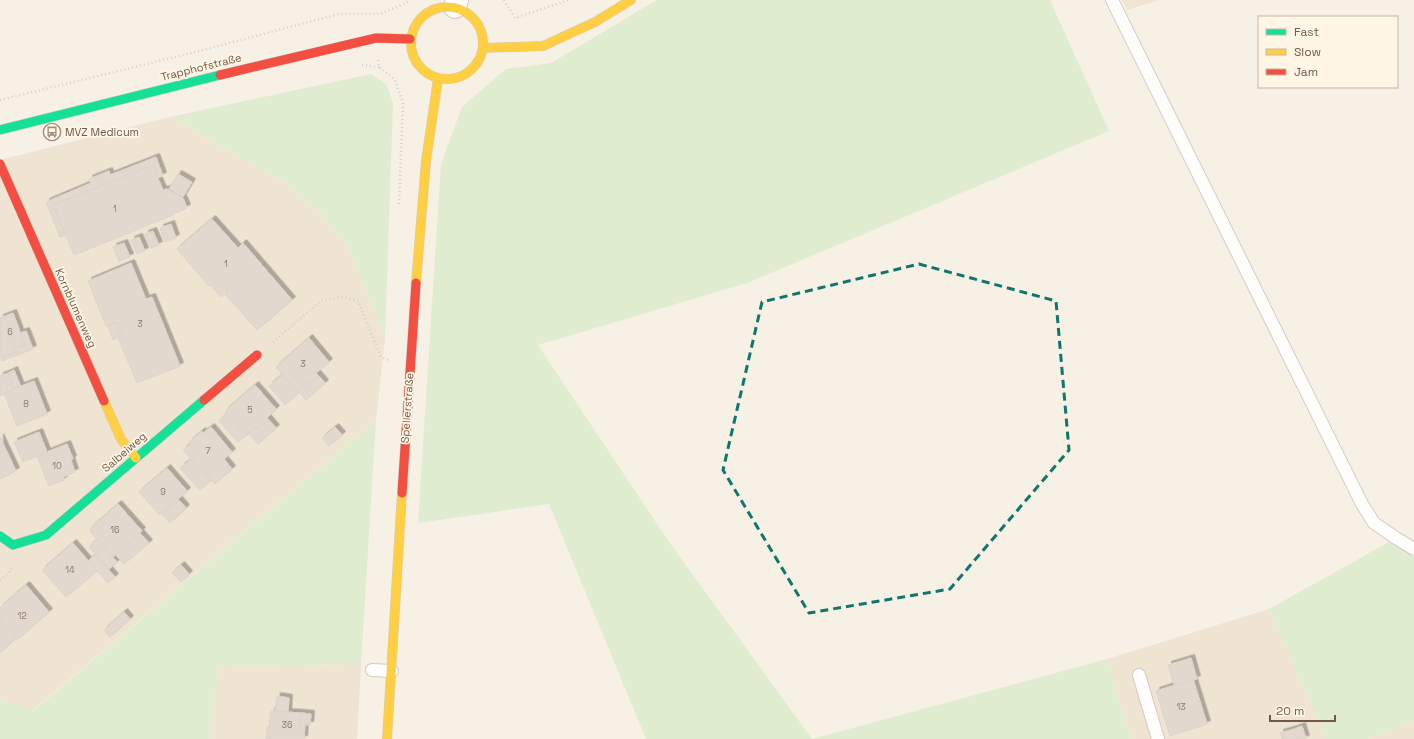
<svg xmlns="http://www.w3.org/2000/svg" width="1414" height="739" font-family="'Space Grotesk',sans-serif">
  <defs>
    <filter id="shadow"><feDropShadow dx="3.5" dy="-3.5" stdDeviation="0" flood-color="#0004"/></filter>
  </defs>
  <rect width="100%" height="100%" fill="#f6f0e5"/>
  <g fill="#efe3d2">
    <path d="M1122,0H1159L1127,10Z"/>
    <path d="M170,117L286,184L319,212L347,244L385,339L376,420L33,710L0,700V160Z"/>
    <path d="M1269,609L1326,739H1131L1107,659Z"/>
    <path d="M361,664L357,739H210L218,666Z"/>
    <path d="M1414,721V739H1368Z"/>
  </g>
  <g fill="#e0ecd0">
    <path d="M657,0H1050L1109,131L747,283L538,345L669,542L812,739L1107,659L1131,739H646L549,504L418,523L441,164L462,107L506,69L551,63Z"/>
    <path d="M371,74L386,84L393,103L385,339L347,244L319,212L286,184L170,117Z"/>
    <path d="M376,420L361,664L218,666L210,739H0V700L34,710Z"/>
    <path d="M1389,542L1414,557V721L1368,739H1326L1269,609Z"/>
  </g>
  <g fill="#e2d8cd" stroke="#ded3c8" filter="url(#shadow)">
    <path d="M156,157L163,176L157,178L152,165L53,205L65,235L60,237L46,202L91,183L89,179L109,171L110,175Z"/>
    <path d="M152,165L163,190L167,189L183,198L187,208L172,214L173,215L74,255L53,205Z"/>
    <path d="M178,174L192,182L183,197L169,189Z"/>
    <path d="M212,219L238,248L243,243L292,300L257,330L225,294L228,291L217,279L209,286L177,249Z"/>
    <path d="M171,224L176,238L165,242L160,228Z"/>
    <path d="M153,231L159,245L151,248L145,234Z"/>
    <path d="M139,237L145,251L137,254L131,240Z"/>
    <path d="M124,243L130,257L119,261L113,247Z"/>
    <path d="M131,263L146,299L152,297L180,366L137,383L118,338L122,336L116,322L106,326L88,281Z"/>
    <path d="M217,279L228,291L221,297L211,286Z"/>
    <path d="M13,313L25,345L15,349L16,352L1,358L0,318Z"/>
    <path d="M116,322L122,336L113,340L108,326Z"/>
    <path d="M26,331L33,349L2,361L1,358L16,352L15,349L25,345L20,333Z"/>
    <path d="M309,338L329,362L316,373L319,376L307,385L305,383L296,391L276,367Z"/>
    <path d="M14,370L21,387L14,389L8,373Z"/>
    <path d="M8,373L14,389L0,396V376Z"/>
    <path d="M282,375L296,391L297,390L299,392L285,405L269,386Z"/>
    <path d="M319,376L325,383L306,400L297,390L305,383L307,385Z"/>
    <path d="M34,381L47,414L17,426L4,393Z"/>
    <path d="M255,385L276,409L267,418L269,420L258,429L256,427L247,435L225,411Z"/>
    <path d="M227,413L247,435L238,442L219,421Z"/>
    <path d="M269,420L276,428L258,444L248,433L256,427L258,429Z"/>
    <path d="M211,427L232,452L206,475L183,450L191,444L189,442L202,431L203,433Z"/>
    <path d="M335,427L342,435L329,446L322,438Z"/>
    <path d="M39,432L47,452L23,462L14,442Z"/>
    <path d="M0,437L16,471L0,479Z"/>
    <path d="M67,444L73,459L71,460L75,472L63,477L64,480L49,486L37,456Z"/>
    <path d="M191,459L211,480L200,490L180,468Z"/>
    <path d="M224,459L232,469L215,484L206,475Z"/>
    <path d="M167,468L187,491L160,515L139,492Z"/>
    <path d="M178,499L186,508L170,523L162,514Z"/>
    <path d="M118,504L142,531L113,557L89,530Z"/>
    <path d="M140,533L149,543L124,564L115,554Z"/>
    <path d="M97,539L117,562L109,569L89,547Z"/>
    <path d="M73,543L97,571L66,597L42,570Z"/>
    <path d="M95,554L115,577L108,583L88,561Z"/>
    <path d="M181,565L189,574L181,582L172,573Z"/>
    <path d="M26,585L49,612L17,640L0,620V608Z"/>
    <path d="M124,612L130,619L121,627L115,620Z"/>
    <path d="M0,620L16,638L0,653Z"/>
    <path d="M115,620L121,627L110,637L104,630Z"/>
    <path d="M1191,658L1197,679L1174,685L1168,665Z"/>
    <path d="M1193,679L1207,724L1170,736L1156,691Z"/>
    <path d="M277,696L289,698L288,712L275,711Z"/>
    <path d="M271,711L301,713L300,724H305L304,739H266L267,727H269Z"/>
    <path d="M301,713L311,714L310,725L300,724Z"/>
    <path d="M1302,726L1306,739H1297L1294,729Z"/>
    <path d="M1294,729L1297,739H1282L1280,733Z"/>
  </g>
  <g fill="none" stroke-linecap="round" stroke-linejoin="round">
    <defs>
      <g id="lane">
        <path d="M1112,0L1362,504L1374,523L1396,538L1414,549"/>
        <path d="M372,670L392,671"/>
        <path d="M1139,675L1158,739"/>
      </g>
      <path id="street" d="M455,7L457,0"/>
      <g id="fast">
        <path d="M0,130L220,75"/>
        <path d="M0,536L13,545L46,535L204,400"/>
      </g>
      <g id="slow">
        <circle cx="447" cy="43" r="36"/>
        <path d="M483,48L543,46L595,22L631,0"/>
        <path d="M416,283L426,161L438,79"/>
        <path d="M104,401L121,439L136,458"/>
        <path d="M387,739L402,493"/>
      </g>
      <g id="jam">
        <path d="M220,75L376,38L410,39"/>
        <path d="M0,164L104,401"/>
        <path d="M204,400L257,355"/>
        <path d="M402,493L416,283"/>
      </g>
    </defs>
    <use href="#lane" stroke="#d4cbc1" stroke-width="14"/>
    <use href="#street" stroke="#d4cbc1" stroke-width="24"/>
    <use href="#fast" stroke="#d6ccc2" stroke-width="10"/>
    <use href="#slow" stroke="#d6ccc2" stroke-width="10"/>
    <use href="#jam" stroke="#d6ccc2" stroke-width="10"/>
    <g stroke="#d7cfc8" stroke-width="2.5" stroke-dasharray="1 3" stroke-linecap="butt">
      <path d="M504,0L515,18L569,0"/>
      <path d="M378,60L379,67L395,80L403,103L399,204"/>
      <path d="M362,65L379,67"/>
      <path d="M0,100L199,51L339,14H380L404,4L410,0"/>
      <path d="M273,342L321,301L343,297L358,301L381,357L388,360"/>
      <path d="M0,580L11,571V566"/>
    </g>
    <use href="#lane" stroke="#fefdfb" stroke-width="12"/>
    <use href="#street" stroke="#fefdfb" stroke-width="22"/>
    <use href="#fast" stroke="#16e098" stroke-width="9"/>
    <use href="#slow" stroke="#ffcf43" stroke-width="9"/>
    <use href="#jam" stroke="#f24e42" stroke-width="9"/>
  </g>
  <path fill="none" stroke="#0f766e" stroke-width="3" stroke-dasharray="8 5" stroke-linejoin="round" d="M919,264L1056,301L1069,450L950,589L809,613L723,470L762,302Z"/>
  <defs>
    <symbol id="bus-ring" viewBox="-11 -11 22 22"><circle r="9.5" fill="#fff6e5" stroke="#a08d7e" stroke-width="1.5"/><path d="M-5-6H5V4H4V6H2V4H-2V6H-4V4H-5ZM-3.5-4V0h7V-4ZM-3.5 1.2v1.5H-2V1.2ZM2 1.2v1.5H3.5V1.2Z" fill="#a08d7e"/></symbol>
  </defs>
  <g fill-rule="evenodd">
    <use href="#bus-ring" x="42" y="122" width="20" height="20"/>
  </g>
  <g text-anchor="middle" stroke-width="3.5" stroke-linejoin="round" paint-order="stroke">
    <g font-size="9" fill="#8f7a6b">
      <text x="115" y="212">1</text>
      <text x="226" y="267">1</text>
      <text x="140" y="327">3</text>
      <text x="10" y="335">6</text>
      <text x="303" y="367">3</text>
      <text x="26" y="407">8</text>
      <text x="250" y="413">5</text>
      <text x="208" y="454">7</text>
      <text x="57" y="469">10</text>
      <text x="163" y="495">9</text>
      <text x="115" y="533">16</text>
      <text x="70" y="573">14</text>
      <text x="22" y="619">12</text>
      <text x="1181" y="710">13</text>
      <text x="287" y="728">36</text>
    </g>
    <g font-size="11" fill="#715847" stroke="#fff6e5">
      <text transform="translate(201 67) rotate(-14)" y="4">Trapphofstraße</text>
      <text transform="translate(76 308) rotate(66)" y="4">Kornblumenweg</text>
      <text transform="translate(407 408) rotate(-86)" y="4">Spellerstraße</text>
      <text transform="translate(124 452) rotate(-41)" y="4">Salbeiweg</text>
    </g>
    <g font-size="11" fill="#715847" stroke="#fff6e5" text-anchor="start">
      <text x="65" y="136">MVZ Medicum</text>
    </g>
  </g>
  <rect x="1258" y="16" width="140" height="72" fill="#fff6e5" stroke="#c6b7a6"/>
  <rect x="1266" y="29" width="20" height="6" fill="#16e098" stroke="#c6b7a6"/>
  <text x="1294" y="36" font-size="12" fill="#715847">Fast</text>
  <rect x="1266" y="49" width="20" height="6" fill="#ffcf43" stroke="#c6b7a6"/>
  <text x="1294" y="56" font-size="12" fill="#715847">Slow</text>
  <rect x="1266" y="69" width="20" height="6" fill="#f24e42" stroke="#c6b7a6"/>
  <text x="1294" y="76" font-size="12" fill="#715847">Jam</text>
  <path d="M1270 715v6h65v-6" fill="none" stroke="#715847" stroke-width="2"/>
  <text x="1276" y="715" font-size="12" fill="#715847" stroke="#fff6e5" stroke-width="3" paint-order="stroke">20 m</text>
</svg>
